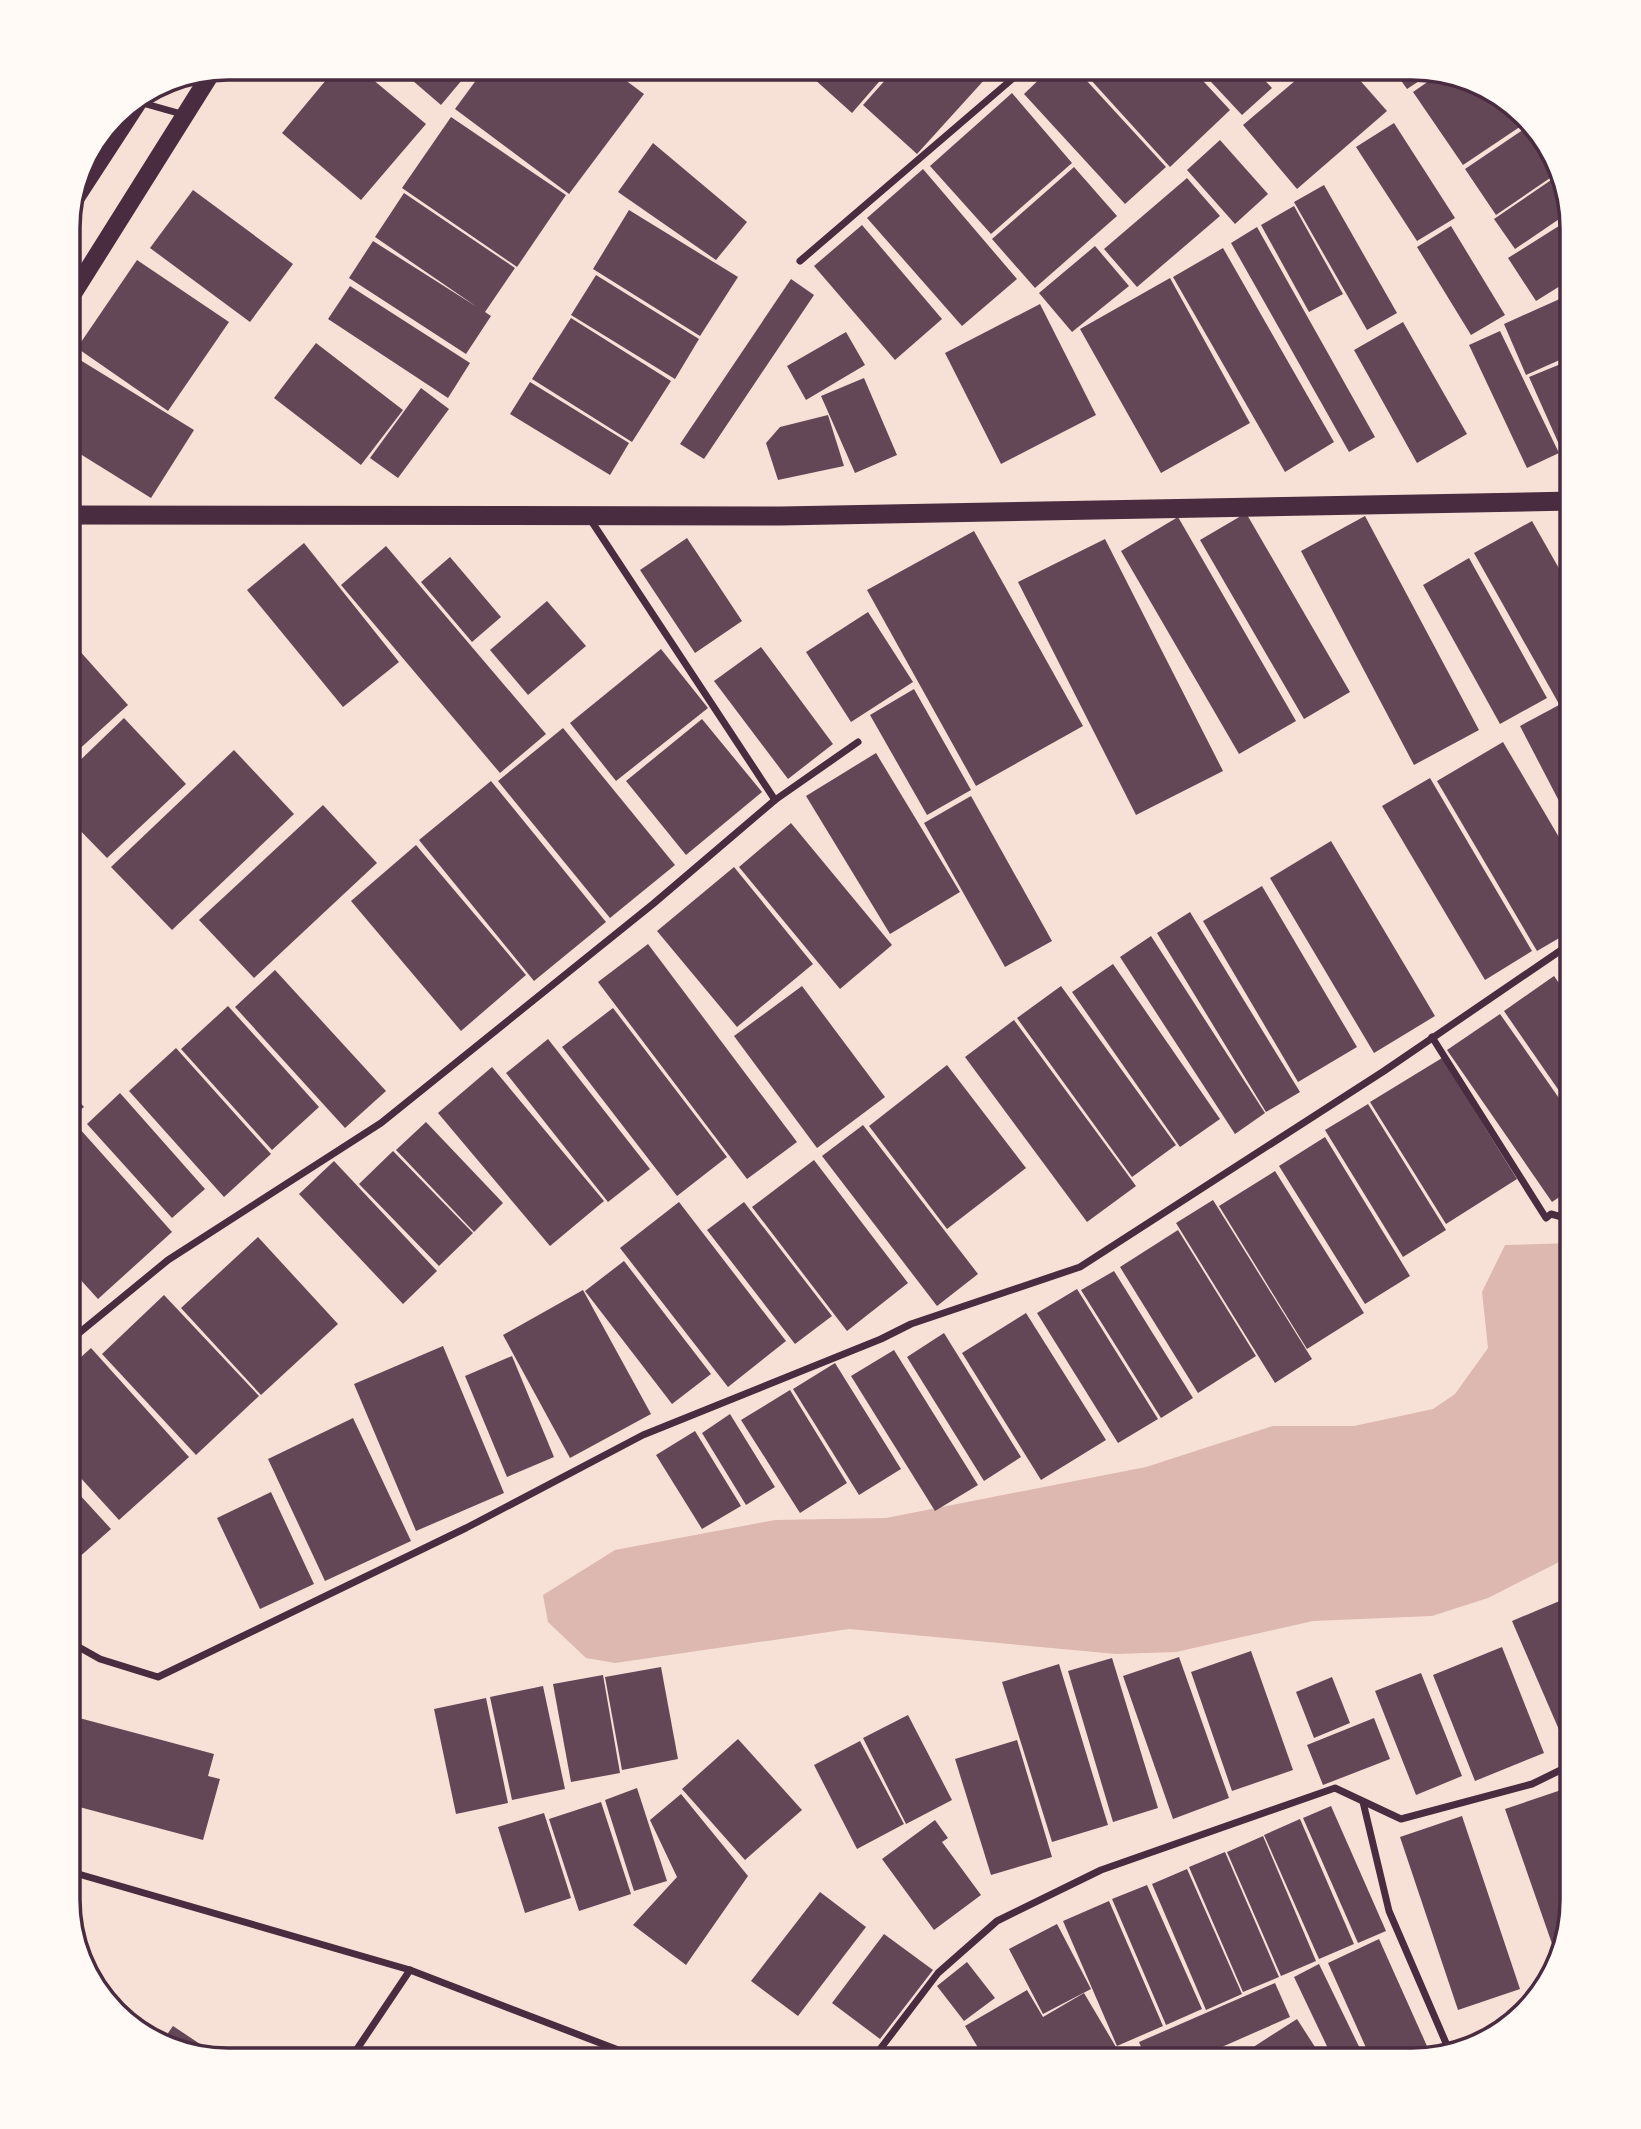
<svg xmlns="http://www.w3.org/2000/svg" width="1641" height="2129" font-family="Barlow,sans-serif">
  <rect width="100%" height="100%" fill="#f7e1d7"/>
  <path fill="#dcb8b0" d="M1573,1243V1555L1488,1598L1432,1616L1313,1621L1176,1652L1116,1654L849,1629L615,1663L586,1658L548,1622L543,1595L615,1550L775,1520L886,1518L1146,1467L1273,1426H1354L1433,1409L1455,1394L1488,1348L1482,1292L1505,1245Z"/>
  <g fill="#644757">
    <path d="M336,68H359L426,124L361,200L282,133Z"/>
    <path d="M398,68H472L441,105Z"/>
    <path d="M485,68H609L644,94L569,194L455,109Z"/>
    <path d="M802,68H891L852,113Z"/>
    <path d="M896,68H995L917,154L863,105Z"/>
    <path d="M1051,68H1075L1166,167L1125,204L1024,94Z"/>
    <path d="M1080,68L1192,69L1230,110L1170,167Z"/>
    <path d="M1199,69H1254L1272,88L1242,115Z"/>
    <path d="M1309,69H1350L1387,111L1297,189L1243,125Z"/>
    <path d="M1393,69H1423L1433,72L1407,89Z"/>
    <path d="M1439,74L1493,90L1527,122L1463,165L1413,92Z"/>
    <path d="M1012,93L1072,163L991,234L930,166Z"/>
    <path d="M451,117L566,195L517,267L402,188Z"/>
    <path d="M1394,123L1455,218L1417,241L1356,147Z"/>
    <path d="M1530,125L1546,140L1556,174L1496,215L1465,169Z"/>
    <path d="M1220,140L1268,194L1235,224L1187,170Z"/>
    <path d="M653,143L747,222L716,260L618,192Z"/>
    <path d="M1074,167L1117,216L1035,288L992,239Z"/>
    <path d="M923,169L1017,279L962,326L867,218Z"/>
    <path d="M1557,176L1568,213L1515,249L1494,219Z"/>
    <path d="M1187,178L1220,216L1137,287L1104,249Z"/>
    <path d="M1324,185L1397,313L1367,330L1294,202Z"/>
    <path d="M193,190L293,264L250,322L150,248Z"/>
    <path d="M404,193L515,268L485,312L491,316L466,354L349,278L373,241L477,307L375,237Z"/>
    <path d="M1294,206L1343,294L1309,312L1261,225Z"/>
    <path d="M629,210L738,277L700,336L593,269Z"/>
    <path d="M1570,219L1573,229V278L1536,301L1508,258Z"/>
    <path d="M862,225L942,319L895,360L814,266Z"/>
    <path d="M1451,226L1505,315L1471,335L1417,247Z"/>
    <path d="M1257,227L1375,437L1349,452L1231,243Z"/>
    <path d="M1095,246L1129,286L1072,332L1039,293Z"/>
    <path d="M1223,248L1334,442L1285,472L1173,277Z"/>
    <path d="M137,260L229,322L168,411L77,348Z"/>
    <path d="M596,275L699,339L675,379L571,315Z"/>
    <path d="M1170,278L1250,423L1161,473L1080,329Z"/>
    <path d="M791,279L814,295L704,459L680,444Z"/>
    <path d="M350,286L470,363L448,398L328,319Z"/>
    <path d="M1573,293V354L1526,375L1504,324Z"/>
    <path d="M1040,304L1096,415L1001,464L945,353Z"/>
    <path d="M571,318L671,381L632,442L532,379Z"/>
    <path d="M1403,322L1467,434L1417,463L1354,350Z"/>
    <path d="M1500,331L1559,453L1527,468L1469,345Z"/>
    <path d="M846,332L865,365L806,400L787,366Z"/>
    <path d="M316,343L403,410L361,465L274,398Z"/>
    <path d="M72,355L194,430L151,498L69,447V360Z"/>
    <path d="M1573,359V460H1566L1529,377Z"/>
    <path d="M864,378L897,455L855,473L821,396Z"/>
    <path d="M530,382L629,443L610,475L510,414Z"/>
    <path d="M421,388L449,409L398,478L370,458Z"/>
    <path d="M828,415L844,466L778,480L766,443L780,427Z"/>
    <path d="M1246,513L1350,692L1304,719L1200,540Z"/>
    <path d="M1365,516L1479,730L1414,765L1301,551Z"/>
    <path d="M1178,517L1296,721L1239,754L1121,551Z"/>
    <path d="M1532,521L1573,593V696L1559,704L1474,553Z"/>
    <path d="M974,531L1083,726L976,786L867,590Z"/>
    <path d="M687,538L742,621L695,653L640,570Z"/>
    <path d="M1105,539L1223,771L1136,815L1018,582Z"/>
    <path d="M304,543L399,662L343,707L247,590Z"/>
    <path d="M386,546L546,734L500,773L341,585Z"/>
    <path d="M450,557L501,617L472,642L421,582Z"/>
    <path d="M1469,558L1547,698L1500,724L1423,585Z"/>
    <path d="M547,601L586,646L528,695L490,650Z"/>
    <path d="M868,612L913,682L851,722L806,652Z"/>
    <path d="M69,639L128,705L75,753L69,746Z"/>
    <path d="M761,647L833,744L788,779L714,681Z"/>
    <path d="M661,649L708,708L616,781L570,723Z"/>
    <path d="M914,689L971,790L927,815L870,715Z"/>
    <path d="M1573,701V720L1565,705Z"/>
    <path d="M1559,705L1573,732V828L1520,726Z"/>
    <path d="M124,718L186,784L107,858L68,818L69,771Z"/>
    <path d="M702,719L762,792L686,855L626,781Z"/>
    <path d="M563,728L675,865L610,918L498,781Z"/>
    <path d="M1503,742L1573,861V930L1537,951L1437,781Z"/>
    <path d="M234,750L294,814L172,930L111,867Z"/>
    <path d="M876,753L960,892L890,934L806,796Z"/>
    <path d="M1430,778L1532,951L1485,980L1382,806Z"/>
    <path d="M491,781L606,922L534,981L419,840Z"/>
    <path d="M971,796L1052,941L1005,967L924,823Z"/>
    <path d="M323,805L377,863L254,978L199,920Z"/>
    <path d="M791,823L892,945L840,989L739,867Z"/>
    <path d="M1331,841L1435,1016L1374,1053L1270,878Z"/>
    <path d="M416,845L526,975L461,1031L351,901Z"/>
    <path d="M734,867L813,964L737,1027L657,931Z"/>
    <path d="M1262,886L1357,1047L1298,1082L1203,921Z"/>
    <path d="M1190,912L1300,1092L1266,1112L1157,933Z"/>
    <path d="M1151,936L1265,1113L1235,1134L1120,957Z"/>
    <path d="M648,944L797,1142L747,1179L598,982Z"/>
    <path d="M1113,964L1220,1119L1180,1147L1072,992Z"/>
    <path d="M275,970L386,1091L345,1128L235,1007Z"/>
    <path d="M1573,974V995L1563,981Z"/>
    <path d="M1554,976L1573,1003V1111L1504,1011Z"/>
    <path d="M802,986L885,1097L817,1148L734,1036Z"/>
    <path d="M1061,986L1176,1145L1132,1177L1017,1018Z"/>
    <path d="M228,1006L319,1107L272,1150L181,1049Z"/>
    <path d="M613,1008L727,1157L677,1196L562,1047Z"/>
    <path d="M1500,1014L1573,1118V1188L1552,1202L1447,1050Z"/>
    <path d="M1014,1020L1136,1186L1087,1222L965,1057Z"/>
    <path d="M548,1039L650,1169L608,1202L506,1073Z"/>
    <path d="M176,1048L271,1154L224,1197L129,1091Z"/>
    <path d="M1442,1058L1517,1179L1446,1224L1370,1102Z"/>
    <path d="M947,1065L1026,1168L947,1229L869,1126Z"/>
    <path d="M492,1067L604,1201L550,1246L438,1113Z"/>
    <path d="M68,1088L84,1107L68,1120Z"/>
    <path d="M120,1093L205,1189L172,1218L87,1124Z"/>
    <path d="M1368,1104L1446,1230L1403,1257L1325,1130Z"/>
    <path d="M426,1122L503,1203L474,1232L396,1150Z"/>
    <path d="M863,1125L978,1274L937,1306L822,1156Z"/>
    <path d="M79,1128L172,1232L98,1299L68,1266V1137Z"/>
    <path d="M1325,1137L1410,1276L1365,1304L1279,1166Z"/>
    <path d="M393,1151L473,1233L439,1266L359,1184Z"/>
    <path d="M814,1160L908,1283L847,1331L752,1207Z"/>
    <path d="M334,1161L437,1271L403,1304L299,1194Z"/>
    <path d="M1275,1171L1364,1313L1307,1349L1219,1206Z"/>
    <path d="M1213,1200L1312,1359L1275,1383L1176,1223Z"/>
    <path d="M679,1202L786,1341L728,1387L620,1248Z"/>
    <path d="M744,1202L832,1316L795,1344L707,1230Z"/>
    <path d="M1178,1230L1256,1356L1198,1393L1120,1267Z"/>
    <path d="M258,1237L338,1324L261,1395L181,1308Z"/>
    <path d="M624,1261L711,1374L672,1404L585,1291Z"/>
    <path d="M1114,1271L1193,1398L1161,1418L1081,1290Z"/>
    <path d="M1077,1289L1158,1419L1118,1443L1037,1313Z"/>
    <path d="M583,1290L651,1414L570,1458L503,1335Z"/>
    <path d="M164,1295L259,1396L196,1455L102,1354Z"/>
    <path d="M1026,1313L1106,1440L1041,1480L962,1353Z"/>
    <path d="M944,1333L1021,1457L984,1481L907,1357Z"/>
    <path d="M443,1346L504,1493L416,1531L354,1384Z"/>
    <path d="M91,1348L189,1457L119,1520L68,1464V1369Z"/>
    <path d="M894,1350L978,1485L935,1511L851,1376Z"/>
    <path d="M512,1356L554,1457L507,1477L465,1376Z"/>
    <path d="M835,1363L901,1469L859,1495L793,1389Z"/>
    <path d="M790,1390L847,1483L800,1513L741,1420Z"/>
    <path d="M730,1414L775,1487L746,1505L702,1433Z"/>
    <path d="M353,1418L411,1541L325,1581L268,1459Z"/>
    <path d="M695,1431L741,1506L702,1529L656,1455Z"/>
    <path d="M68,1482L111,1529L68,1567Z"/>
    <path d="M271,1492L314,1584L260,1609L217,1518Z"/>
    <path d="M1569,1597L1573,1607V1734L1563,1739L1512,1621Z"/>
    <path d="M1502,1647L1544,1753L1475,1781L1433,1675Z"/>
    <path d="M1251,1651L1293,1770L1232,1791L1191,1672Z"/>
    <path d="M1179,1657L1229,1798L1173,1819L1123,1676Z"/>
    <path d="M1112,1658L1158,1808L1113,1822L1068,1671Z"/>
    <path d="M1059,1664L1108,1825L1052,1842L1002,1682Z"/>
    <path d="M661,1667L678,1759L622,1770L605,1677Z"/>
    <path d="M1421,1673L1462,1776L1416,1795L1375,1691Z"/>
    <path d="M603,1675L620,1773L571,1782L553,1684Z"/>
    <path d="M1332,1677L1350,1723L1314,1738L1296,1692Z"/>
    <path d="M543,1686L565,1789L512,1800L490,1697Z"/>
    <path d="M486,1698L508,1803L456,1814L434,1709Z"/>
    <path d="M68,1715L214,1754L208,1776L220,1779L203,1840L68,1804Z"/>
    <path d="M908,1715L952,1800L906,1824L863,1738Z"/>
    <path d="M1374,1718L1390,1759L1323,1785L1307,1745Z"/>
    <path d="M738,1739L802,1810L745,1860L682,1789Z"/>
    <path d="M1017,1740L1052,1857L991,1875L955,1759Z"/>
    <path d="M860,1741L904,1824L857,1849L814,1765Z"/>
    <path d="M1573,1786V1901L1557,1958L1505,1809Z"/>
    <path d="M637,1788L667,1881L634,1891L605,1800Z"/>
    <path d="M681,1794L748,1876L686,1965L633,1925L677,1877L650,1820Z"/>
    <path d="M601,1802L631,1894L579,1911L549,1819Z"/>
    <path d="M1331,1806L1386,1931L1358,1943L1303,1818Z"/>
    <path d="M544,1813L571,1898L525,1913L498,1827Z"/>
    <path d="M1462,1816L1520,1989L1458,2010L1400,1837Z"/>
    <path d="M1300,1819L1354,1944L1319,1959L1264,1835Z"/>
    <path d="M935,1820L948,1838L942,1842L981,1895L934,1930L882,1859Z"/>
    <path d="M1263,1836L1316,1961L1281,1976L1227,1852Z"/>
    <path d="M1225,1852L1279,1977L1243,1992L1189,1867Z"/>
    <path d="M1187,1869L1242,1994L1206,2010L1152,1884Z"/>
    <path d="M1147,1885L1202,2009L1166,2025L1112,1899Z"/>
    <path d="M820,1892L866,1927L798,2016L751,1981Z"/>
    <path d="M1109,1901L1163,2026L1117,2046L1063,1921Z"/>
    <path d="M1057,1924L1091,1989L1043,2014L1009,1949Z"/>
    <path d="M884,1934L933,1970L880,2039L832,2003Z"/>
    <path d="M1379,1939L1431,2055L1413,2061H1372L1328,1963Z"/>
    <path d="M967,1962L995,1998L964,2021L937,1986Z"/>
    <path d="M1319,1964L1366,2061H1334L1294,1977Z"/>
    <path d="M1275,1983L1290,2017L1190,2061H1147L1139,2042Z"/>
    <path d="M1027,1990L1043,2017L1084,1993L1116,2047L1093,2061H986L965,2026Z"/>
    <path d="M1297,2019L1324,2061H1245L1241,2055Z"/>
    <path d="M173,2026L221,2058L220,2059L161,2043Z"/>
  </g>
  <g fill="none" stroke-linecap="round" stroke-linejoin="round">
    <g stroke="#4a2c40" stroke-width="7">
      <path d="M139,102L185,115"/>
      <path d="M800,261L1025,68"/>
      <path d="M590,519L775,800"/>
      <path d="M1432,1037L1546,1218L1551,1214L1573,1220"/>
      <path d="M68,1342L168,1260L381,1123L653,904L775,800L858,742"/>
      <path d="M68,1641L100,1659L158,1677L466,1528L643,1435L881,1339L911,1324L1080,1267L1384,1071L1573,942"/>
      <path d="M1363,1802L1389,1911L1449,2050"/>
      <path d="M68,1871L410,1970L647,2061"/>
      <path d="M349,2061L410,1970"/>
      <path d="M871,2061L938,1973L997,1921L1101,1870L1335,1788L1401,1819L1532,1784L1573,1764"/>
    </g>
    <g stroke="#4a2c40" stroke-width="18">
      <path d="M73,202L142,96"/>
      <path d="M69,300L212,72"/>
    </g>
    <path stroke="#4a2c40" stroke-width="19" d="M69,515L781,516L1573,501"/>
  </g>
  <path d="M0 0H1641V2129H0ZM228 80H1412A148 148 0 0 1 1560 228V1900A148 148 0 0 1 1412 2048H228A148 148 0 0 1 80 1900V228A148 148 0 0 1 228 80Z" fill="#fffaf5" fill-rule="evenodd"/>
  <path fill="none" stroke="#4a2c40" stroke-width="3.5" d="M228 80H1412A148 148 0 0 1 1560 228V1900A148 148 0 0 1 1412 2048H228A148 148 0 0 1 80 1900V228A148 148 0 0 1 228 80Z"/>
</svg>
